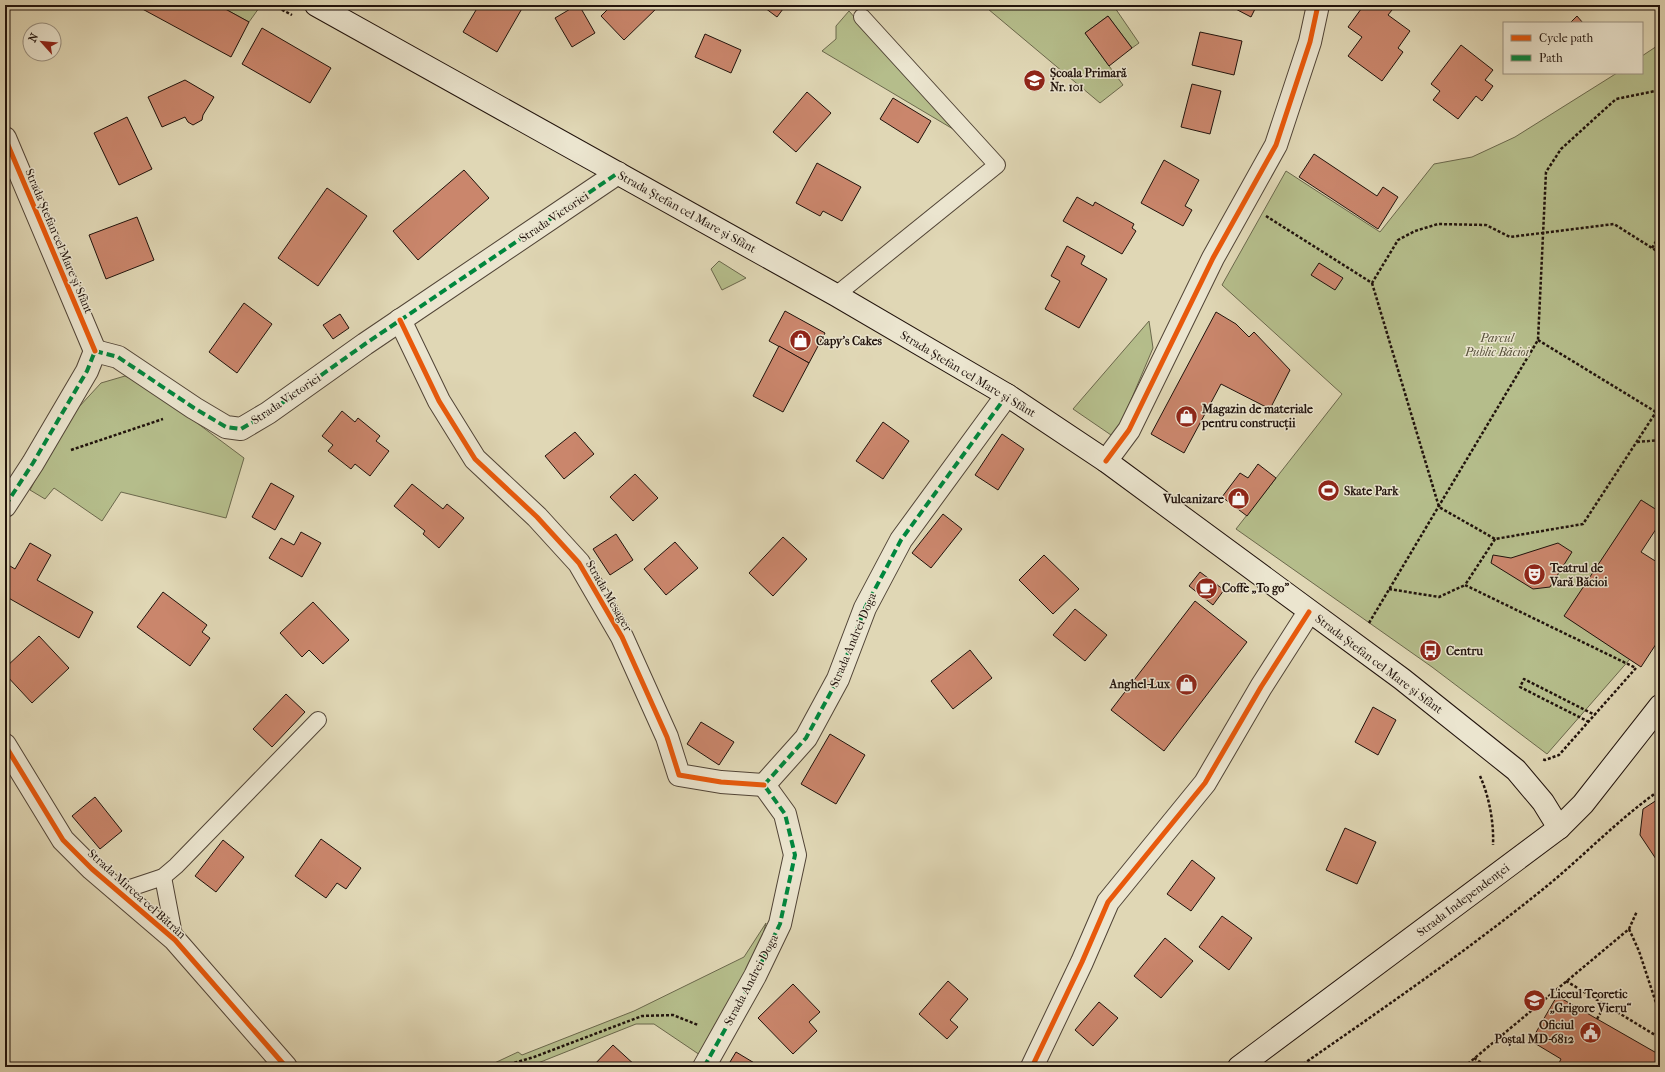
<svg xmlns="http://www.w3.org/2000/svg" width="1665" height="1072" font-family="'IM FELL French Canon',serif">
  <rect width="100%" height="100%" fill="#e0d7b5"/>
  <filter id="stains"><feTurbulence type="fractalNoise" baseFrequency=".005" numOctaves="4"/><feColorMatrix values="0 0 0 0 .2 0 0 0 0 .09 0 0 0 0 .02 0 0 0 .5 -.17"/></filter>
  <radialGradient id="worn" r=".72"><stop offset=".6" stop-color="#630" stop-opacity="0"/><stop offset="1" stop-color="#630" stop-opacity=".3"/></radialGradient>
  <g fill="#b5bd8b" stroke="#6b684c">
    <path d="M218,5H241L246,8H259L249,22Z"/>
    <path d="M991,5H1113L1139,43L1132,48L1108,16L1085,33L1123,85L1100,103L988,9Z"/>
    <path d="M849,11L953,129L822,51L836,39V26Z"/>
    <path d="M1660,44V131L1658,134L1660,136V512L1641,500L1565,616L1630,659L1547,754L1432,667L1236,529L1342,394L1222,285L1286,171L1380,232L1434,164L1472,157L1515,137L1617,73H1642V56Z"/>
    <path d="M719,261L746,278L722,290L711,269Z"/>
    <path d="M1149,321L1153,348L1120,426L1111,435L1073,409Z"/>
    <path d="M125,376L146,385L244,458L226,518L121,492L102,521L54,488L45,499L30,490L66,421L101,383Z"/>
    <path d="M766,923L757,958L700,1055L654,1024H636L533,1065L523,1067H486L518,1052L522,1055L634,1011L744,957Z"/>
  </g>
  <g fill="#ca866c" stroke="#21130c">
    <path d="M135,5H218L249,22L231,57Z"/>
    <path d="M479,5H524L497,52L463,32Z"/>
    <path d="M577,5H579L595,33L572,47L555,18Z"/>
    <path d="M612,5H660L624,40L601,16Z"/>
    <path d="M761,5H786L777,17Z"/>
    <path d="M1228,5H1257L1251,17Z"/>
    <path d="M1364,5H1396L1388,15L1410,31L1398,48L1403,52L1382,81L1348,56L1362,37L1348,27Z"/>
    <path d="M1554,5H1563L1561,9Z"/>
    <path d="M1108,16L1132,48L1109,66L1085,33Z"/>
    <path d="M1577,16L1583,23H1570Z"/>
    <path d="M262,28L331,68L310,103L242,64Z"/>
    <path d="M1200,32L1242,41L1234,75L1192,65Z"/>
    <path d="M705,34L741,50L731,73L695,57Z"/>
    <path d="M1461,45L1493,70L1485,80L1493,86L1482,101L1476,96L1458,119L1433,100L1440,91L1431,84Z"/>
    <path d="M185,80L214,97L203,115L202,120L193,125L188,122L185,117L162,127L148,97Z"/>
    <path d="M1192,84L1221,91L1210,134L1181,127Z"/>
    <path d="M807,92L831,113L796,152L773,132Z"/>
    <path d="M893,98L931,121L918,143L880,119Z"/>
    <path d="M127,117L152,169L119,185L94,133Z"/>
    <path d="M1314,154L1377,196L1383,187L1398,197L1378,229L1299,177Z"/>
    <path d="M1164,160L1199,180L1185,206L1192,210L1183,226L1141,203Z"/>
    <path d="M817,163L861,187L842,221L823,211L820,216L796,203Z"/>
    <path d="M464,170L489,198L418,260L393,231Z"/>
    <path d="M327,188L367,216L318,286L278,258Z"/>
    <path d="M1077,197L1093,206L1095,202L1134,224L1132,228L1136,231L1122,254L1063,221Z"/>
    <path d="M137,217L154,260L106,279L89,235Z"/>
    <path d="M1067,246L1085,256L1081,264L1107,279L1079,328L1045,309L1060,281L1051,276Z"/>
    <path d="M1319,263L1343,278L1335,290L1311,275Z"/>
    <path d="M244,303L272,324L237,373L209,352Z"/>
    <path d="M785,311L825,333L809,363L769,341Z"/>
    <path d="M1216,312L1236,324L1249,337L1254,332L1290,370L1270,409L1221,384L1184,453L1151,434Z"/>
    <path d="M340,314L349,328L333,339L323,325Z"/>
    <path d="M779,346L809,363L783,412L753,396Z"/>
    <path d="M342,411L355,422L358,418L380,436L376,441L389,451L370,476L355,464L351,469L328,451L333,445L322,436Z"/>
    <path d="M883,422L909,441L883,479L856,461Z"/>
    <path d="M575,432L594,454L564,479L545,456Z"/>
    <path d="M1002,434L1024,449L998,490L975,475Z"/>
    <path d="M1258,464L1276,478L1247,516L1222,497L1240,473L1248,478Z"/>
    <path d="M635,474L658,498L633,521L610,497Z"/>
    <path d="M271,483L294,496L275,530L252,517Z"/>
    <path d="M412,484L443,509L447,504L464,518L439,548L423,534L425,531L394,506Z"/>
    <path d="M1641,500L1660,512V523L1641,552L1660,564V638L1641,667L1564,616Z"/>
    <path d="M943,514L962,529L931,568L912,553Z"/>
    <path d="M301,532L321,543L302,577L269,558L281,538L294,545Z"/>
    <path d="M616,534L633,560L610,575L593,549Z"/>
    <path d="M783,537L807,559L773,596L749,573Z"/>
    <path d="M675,542L698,568L666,595L644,569Z"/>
    <path d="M30,543L51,555L37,580L93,612L79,638L5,596V563L15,569Z"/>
    <path d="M1558,543L1572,552L1550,587L1533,589L1491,563L1493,555L1511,558Z"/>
    <path d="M1044,555L1079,589L1053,614L1019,580Z"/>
    <path d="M1200,572L1224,590L1213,605L1189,586Z"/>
    <path d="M163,592L207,625L202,632L210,638L190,666L137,627Z"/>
    <path d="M1195,601L1247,642L1164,751L1111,710Z"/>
    <path d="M313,602L349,640L323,664L309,650L302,657L280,633Z"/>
    <path d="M1075,609L1107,635L1085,661L1053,635Z"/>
    <path d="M39,636L69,668L32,703L5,674V668Z"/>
    <path d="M970,650L992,678L953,709L931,681Z"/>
    <path d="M286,694L305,712L272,747L253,729Z"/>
    <path d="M1373,707L1396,720L1378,755L1355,742Z"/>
    <path d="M701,722L734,742L719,765L687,744Z"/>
    <path d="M830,734L865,755L836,804L801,784Z"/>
    <path d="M95,797L122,831L100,849L72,816Z"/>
    <path d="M1660,798V865L1640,835L1643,809Z"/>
    <path d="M1345,828L1376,842L1357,884L1326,870Z"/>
    <path d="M321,839L361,868L346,889L337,883L326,898L295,876Z"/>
    <path d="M223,840L244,857L216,892L195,876Z"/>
    <path d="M1192,860L1215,878L1191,911L1167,894Z"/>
    <path d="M1222,916L1252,938L1229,970L1199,947Z"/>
    <path d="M1165,938L1193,961L1161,998L1134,976Z"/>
    <path d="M948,981L968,999L950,1020L958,1027L947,1039L919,1014Z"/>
    <path d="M793,984L820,1012L809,1022L817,1031L793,1054L758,1018Z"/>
    <path d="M1557,996L1660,1055V1067H1557L1561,1059L1531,1041Z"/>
    <path d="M1099,1002L1118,1018L1093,1046L1075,1030Z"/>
    <path d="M613,1045L637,1067H592Z"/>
    <path d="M736,1052L761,1067H727Z"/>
  </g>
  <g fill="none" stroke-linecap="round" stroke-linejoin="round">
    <defs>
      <g id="service">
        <path d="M836,295L997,165L862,17"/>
        <path d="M163,877L175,940"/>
        <path d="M118,892L163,877L176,866L318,720"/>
      </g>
      <g id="minor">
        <path d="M5,138L95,351"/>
        <path d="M400,320L439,401L475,459L537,517L579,563L622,637L667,737L679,775L721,782L764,785"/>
        <path d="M95,351L118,357L194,408L226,427L241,429L268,413L365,344L618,173"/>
        <path d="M1106,461L1129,430L1213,258L1276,145L1310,42L1318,5"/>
        <path d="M5,506L33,463L87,371L95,351"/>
        <path d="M5,745L63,840L92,869L175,940L286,1067"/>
        <path d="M764,785L806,738L838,679L865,608L901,540L1007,395"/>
        <path d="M704,1067L755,976L780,924L795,855L785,814L764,785"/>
        <path d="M1032,1067L1082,962L1108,902L1205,783L1261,687L1309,612"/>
      </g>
      <g id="secondary">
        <path d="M316,5L836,295L1007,395L1106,461L1402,679L1516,770L1543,802L1559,828"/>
        <path d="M1239,1067L1559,828L1583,804L1660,706"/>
      </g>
    </defs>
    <use href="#service" stroke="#514436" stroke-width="18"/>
    <use href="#minor" stroke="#514436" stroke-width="24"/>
    <use href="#secondary" stroke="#21130c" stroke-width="24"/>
    <g stroke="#21130c" stroke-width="2.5" stroke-dasharray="3 2" stroke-linecap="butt">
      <path d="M273,5L292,15"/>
      <path d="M1266,216L1372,283L1398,240L1415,231L1438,224L1486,225L1510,237L1614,224L1660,253"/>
      <path d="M1652,248L1660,235"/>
      <path d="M1372,283L1439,507L1495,539L1583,524L1660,406"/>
      <path d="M1538,340L1656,412"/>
      <path d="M1637,442L1660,440"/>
      <path d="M71,450L163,419"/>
      <path d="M1495,539L1465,585L1636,668L1559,755L1545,760L1542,759"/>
      <path d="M1389,589L1439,597L1465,585"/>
      <path d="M1369,623L1538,340L1546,172L1561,149L1616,99L1660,90"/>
      <path d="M1589,722L1520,687L1524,679L1595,715"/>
      <path d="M1480,776C1489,796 1494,822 1493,845"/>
      <path d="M1629,929L1639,951L1660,1015"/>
      <path d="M1566,981L1660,1038"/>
      <path d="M1597,1019L1605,1005"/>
      <path d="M1474,1058L1488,1067"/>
      <path d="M500,1067L534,1057L642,1016L673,1015L698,1025"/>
      <path d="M1209,1067L1214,1063"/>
      <path d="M1299,1067C1381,1010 1464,953 1542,890C1582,858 1617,820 1660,790"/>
      <path d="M1464,1067L1629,929L1637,911"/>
    </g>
    <use href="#service" stroke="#ebe5cf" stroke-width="16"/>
    <use href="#minor" stroke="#ebe5cf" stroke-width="22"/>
    <use href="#secondary" stroke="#ebe5cf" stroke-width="22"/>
    <g stroke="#00873e" stroke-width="4" stroke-dasharray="8 4" stroke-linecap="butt">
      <path d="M95,351L118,357L194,408L226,427L241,429L268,413L365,344L618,173"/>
      <path d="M5,506L33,463L87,371L95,351"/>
      <path d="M764,785L806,738L838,679L865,608L901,540L1007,395"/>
      <path d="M704,1067L755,976L780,924L795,855L785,814L764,785"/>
    </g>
    <defs>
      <g id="cycleway">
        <path d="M5,138L95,351"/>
        <path d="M400,320L439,401L475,459L537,517L579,563L622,637L667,737L679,775L721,782L764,785"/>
        <path d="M1106,461L1129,430L1213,258L1276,145L1310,42L1318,5"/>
        <path d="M5,745L63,840L92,869L175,940L286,1067"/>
        <path d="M1032,1067L1082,962L1108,902L1205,783L1261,687L1309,612"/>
      </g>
    </defs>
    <use href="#cycleway" stroke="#ebe5cf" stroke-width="8"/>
    <use href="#cycleway" stroke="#e8590c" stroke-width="5"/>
  </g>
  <defs>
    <symbol id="school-disc" viewBox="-11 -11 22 22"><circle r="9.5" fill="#8f2418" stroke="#ebe5cf"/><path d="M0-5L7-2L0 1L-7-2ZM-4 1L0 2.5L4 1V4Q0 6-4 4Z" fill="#fff"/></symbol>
    <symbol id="shop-disc" viewBox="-11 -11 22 22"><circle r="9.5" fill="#8f2418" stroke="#ebe5cf"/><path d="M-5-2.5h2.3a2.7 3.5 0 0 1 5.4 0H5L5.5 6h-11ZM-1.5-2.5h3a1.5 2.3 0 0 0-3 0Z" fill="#fff"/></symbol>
    <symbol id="stadium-disc" viewBox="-11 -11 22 22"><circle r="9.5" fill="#8f2418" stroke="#ebe5cf"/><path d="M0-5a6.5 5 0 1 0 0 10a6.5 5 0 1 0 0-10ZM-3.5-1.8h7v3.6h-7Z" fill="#fff"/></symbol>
    <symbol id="theatre-disc" viewBox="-11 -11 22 22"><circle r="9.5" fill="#8f2418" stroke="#ebe5cf"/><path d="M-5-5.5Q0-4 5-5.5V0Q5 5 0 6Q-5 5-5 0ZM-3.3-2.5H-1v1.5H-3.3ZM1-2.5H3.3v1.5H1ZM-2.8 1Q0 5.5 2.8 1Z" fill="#fff"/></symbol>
    <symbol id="cafe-disc" viewBox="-11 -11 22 22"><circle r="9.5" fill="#8f2418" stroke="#ebe5cf"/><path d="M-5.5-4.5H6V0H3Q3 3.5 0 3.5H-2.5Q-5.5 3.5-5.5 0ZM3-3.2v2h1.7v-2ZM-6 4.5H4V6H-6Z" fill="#fff"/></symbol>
    <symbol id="bus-disc" viewBox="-11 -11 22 22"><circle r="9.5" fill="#8f2418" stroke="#ebe5cf"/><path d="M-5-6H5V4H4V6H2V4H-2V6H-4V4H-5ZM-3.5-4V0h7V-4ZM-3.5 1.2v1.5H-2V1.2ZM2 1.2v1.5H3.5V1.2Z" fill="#fff"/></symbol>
    <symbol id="civic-disc" viewBox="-11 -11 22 22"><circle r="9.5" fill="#8f2418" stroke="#ebe5cf"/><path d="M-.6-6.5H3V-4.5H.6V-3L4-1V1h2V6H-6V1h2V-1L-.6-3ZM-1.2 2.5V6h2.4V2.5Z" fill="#fff"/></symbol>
  </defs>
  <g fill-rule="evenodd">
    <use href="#school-disc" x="1022" y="68" width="25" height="25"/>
    <use href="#shop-disc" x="788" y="328" width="25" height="25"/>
    <use href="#shop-disc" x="1174" y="404" width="25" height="25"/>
    <use href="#stadium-disc" x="1316" y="478" width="25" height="25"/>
    <use href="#shop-disc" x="1226" y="486" width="25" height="25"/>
    <use href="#theatre-disc" x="1522" y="562" width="25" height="25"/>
    <use href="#cafe-disc" x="1194" y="576" width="25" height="25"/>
    <use href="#bus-disc" x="1418" y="638" width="25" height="25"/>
    <use href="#shop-disc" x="1174" y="672" width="25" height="25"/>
    <use href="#school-disc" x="1522" y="988" width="25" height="25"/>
    <use href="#civic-disc" x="1578" y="1020" width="25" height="25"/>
  </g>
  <g text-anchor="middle" stroke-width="3" stroke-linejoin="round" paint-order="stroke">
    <g font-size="12" font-weight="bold" fill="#21130c" stroke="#ebe5cf" text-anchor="start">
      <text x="1050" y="77">Școala Primară<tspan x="1050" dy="14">Nr. 101</tspan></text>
      <text x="816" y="345">Capy's Cakes</text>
      <text x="1202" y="413">Magazin de materiale<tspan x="1202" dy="14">pentru construcții</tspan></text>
      <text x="1344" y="495">Skate Park</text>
      <text x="1224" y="503" text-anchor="end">Vulcanizare</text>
      <text x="1550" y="572">Teatrul de<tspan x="1550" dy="14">Vară Băcioi</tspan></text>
      <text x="1222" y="592">Coffe „To go”</text>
      <text x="1446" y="655">Centru</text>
      <text x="1170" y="688" text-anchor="end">Anghel-Lux</text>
      <text x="1550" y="998">Liceul Teoretic<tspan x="1550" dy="14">„Grigore Vieru“</tspan></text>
      <text x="1574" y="1029" text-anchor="end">Oficiul<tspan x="1574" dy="14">Poștal MD-6812</tspan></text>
    </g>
    <g font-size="12" fill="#21130c" stroke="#ebe5cf">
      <text transform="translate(687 212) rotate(29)" y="4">Strada Ștefan cel Mare și Sfânt</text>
      <text transform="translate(554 217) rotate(-34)" y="4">Strada Victoriei</text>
      <text transform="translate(59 241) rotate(67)" y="4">Strada Ștefan cel Mare și Sfânt</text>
      <text transform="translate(968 374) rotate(31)" y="4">Strada Ștefan cel Mare și Sfânt</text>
      <text transform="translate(286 399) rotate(-34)" y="4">Strada Victoriei</text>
      <text transform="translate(609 596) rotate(60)" y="4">Strada Mesager</text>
      <text transform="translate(853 640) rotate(-67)" y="4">Strada Andrei Doga</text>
      <text transform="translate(1379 664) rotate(37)" y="4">Strada Ștefan cel Mare și Sfânt</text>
      <text transform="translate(137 894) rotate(42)" y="4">Strada Mircea cel Bătrân</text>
      <text transform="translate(1463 900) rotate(-37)" y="4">Strada Independenței</text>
      <text transform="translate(751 980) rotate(-62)" y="4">Strada Andrei Doga</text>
    </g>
    <g font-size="12" font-style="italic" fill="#554e38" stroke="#ebe5cf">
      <text x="1497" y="342">Parcul<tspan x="1497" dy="14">Public Băcioi</tspan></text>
    </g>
  </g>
  <rect width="1665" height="1072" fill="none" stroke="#e0d7b5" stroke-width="20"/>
  <rect x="6" y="6" width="1653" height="1060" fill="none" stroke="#21130c" stroke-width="2"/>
  <rect x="10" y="10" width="1645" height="1052" fill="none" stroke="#21130c"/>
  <rect x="1503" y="22" width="140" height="52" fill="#ebe5cf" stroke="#9a9181"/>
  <rect x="1511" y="35" width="20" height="6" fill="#e8590c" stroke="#9a9181"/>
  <text x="1539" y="42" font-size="12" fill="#21130c">Cycle path</text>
  <rect x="1511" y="55" width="20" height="6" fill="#00873e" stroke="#9a9181"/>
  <text x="1539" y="62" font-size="12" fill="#21130c">Path</text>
  <g transform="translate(42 42) rotate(297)"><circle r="19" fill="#ebe5cf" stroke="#9a9181"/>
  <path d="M0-3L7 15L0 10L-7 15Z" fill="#8f2418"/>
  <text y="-6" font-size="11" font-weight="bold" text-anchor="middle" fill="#21130c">N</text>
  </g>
  <rect width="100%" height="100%" filter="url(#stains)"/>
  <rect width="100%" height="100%" fill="url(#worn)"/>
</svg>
